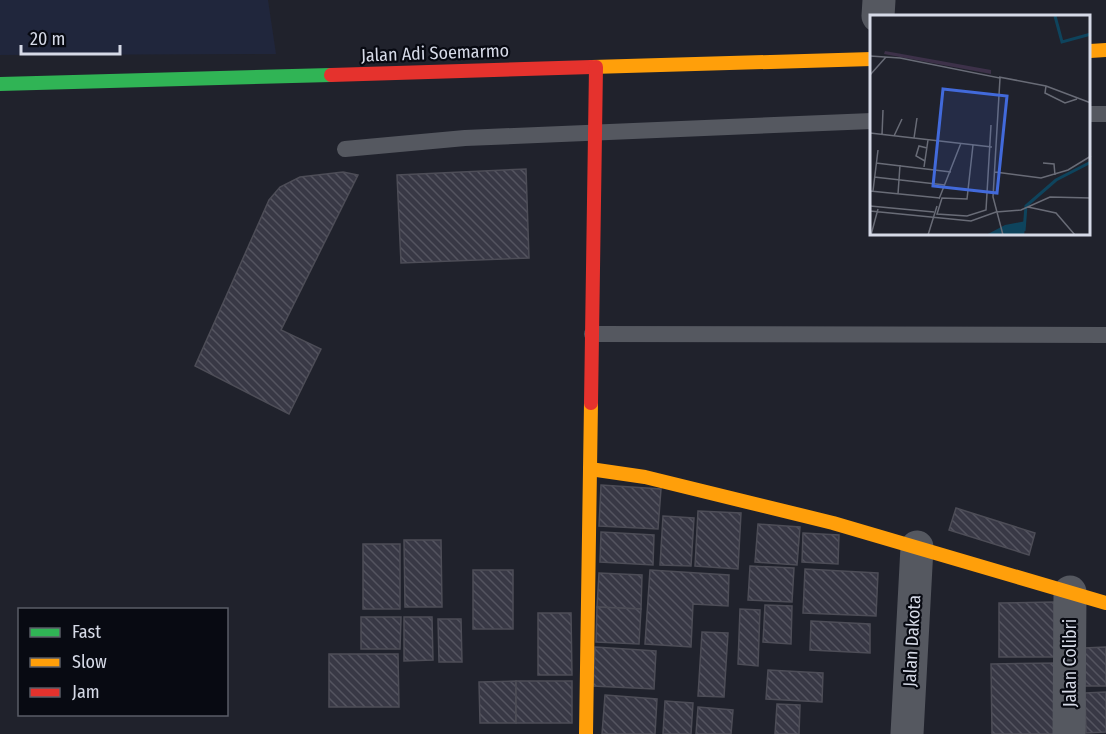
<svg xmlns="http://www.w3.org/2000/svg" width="1106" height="734" font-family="'Fira Sans Condensed',sans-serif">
  <defs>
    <pattern id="building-back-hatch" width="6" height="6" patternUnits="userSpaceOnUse" patternTransform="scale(1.5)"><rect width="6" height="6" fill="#383845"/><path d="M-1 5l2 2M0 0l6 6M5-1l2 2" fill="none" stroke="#545460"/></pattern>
  </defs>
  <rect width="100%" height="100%" fill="#20222c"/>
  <path fill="#20263c" d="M0,0H268L276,54L0,55Z"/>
  <g fill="url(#building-back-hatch)" stroke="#4d4d57" stroke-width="1.5">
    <path d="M526,169L529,258L401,263L397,175Z"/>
    <path d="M343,172L358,175L281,330L321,349L289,414L195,366L269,200L280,187L300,177Z"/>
    <path d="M601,485L661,489L658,529L599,526Z"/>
    <path d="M956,508L1035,533L1029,555L949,530Z"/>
    <path d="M698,511L741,513L738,569L695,566Z"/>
    <path d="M663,516L694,518L691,566L660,565Z"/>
    <path d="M758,524L800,527L797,565L755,562Z"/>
    <path d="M601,532L654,535L653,565L600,562Z"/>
    <path d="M803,533L839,535L838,564L802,562Z"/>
    <path d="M404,540H441L442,607H405Z"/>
    <rect x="363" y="544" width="37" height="65"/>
    <path d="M750,566L794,568L792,602L748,600Z"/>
    <path d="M805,569L878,573L876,616L803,613Z"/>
    <rect x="473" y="570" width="40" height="59"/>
    <path d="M650,570L729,575L728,606L693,604L691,647L645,644Z"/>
    <path d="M599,573L642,575L641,609L597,607Z"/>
    <path d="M1054,602L1055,657H999V603Z"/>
    <path d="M765,605L792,606L791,644L763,642Z"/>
    <path d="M597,607L641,609L639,644L596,642Z"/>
    <path d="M740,609L760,610L758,666L738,664Z"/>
    <path d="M538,613H571L572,675H538Z"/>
    <path d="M361,617H401L400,649H361Z"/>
    <path d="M404,617H432L433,660L404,661Z"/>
    <path d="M438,619H461L462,662H439Z"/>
    <path d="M811,621L870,624V653L810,650Z"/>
    <path d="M702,632L728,633L724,697L698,696Z"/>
    <path d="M595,647L656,651L654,689L593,686Z"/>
    <path d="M1106,647V686H1085L1084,648Z"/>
    <path d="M329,654H398L399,707H329Z"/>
    <path d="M1057,663L1059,734H992L991,664Z"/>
    <path d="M768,670L823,673L822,702L766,699Z"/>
    <path d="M516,681V723H480L479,682Z"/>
    <rect x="516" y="681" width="56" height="42"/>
    <path d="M1106,692V732L1086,733L1085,693Z"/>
    <path d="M605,695L657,699L655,734H602Z"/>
    <path d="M665,701L693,703L691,734H663Z"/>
    <path d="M777,704L800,705L799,734H775Z"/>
    <path d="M698,707L733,710L731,734H696Z"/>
  </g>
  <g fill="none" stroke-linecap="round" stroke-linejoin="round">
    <g stroke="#555860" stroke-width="16">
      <path d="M1090,114H1106"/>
      <path d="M345,149L465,138L872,121"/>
      <path d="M592,334L1106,335"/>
    </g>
    <g stroke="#555860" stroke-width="33">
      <path d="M878,16L879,0"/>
      <path d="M907,734L917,547"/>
      <path d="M1069,734L1070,592"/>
    </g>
    <path stroke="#30b455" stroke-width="14" d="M0,84L331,75"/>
    <g stroke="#ff9f0a" stroke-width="14">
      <path d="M1090,51L1106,50"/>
      <path d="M592,67L872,59"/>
      <path d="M590,469L645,477L833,523L1106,603"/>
      <path d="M586,734L591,403"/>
    </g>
    <g stroke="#e5322d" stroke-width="14">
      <path d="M331,75L592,67"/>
      <path d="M591,403L596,67"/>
    </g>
  </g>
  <g text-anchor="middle" stroke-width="4.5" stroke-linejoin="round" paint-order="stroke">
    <g font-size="18" fill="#d6dae7" stroke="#080a12">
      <text transform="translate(435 53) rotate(-2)" y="6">Jalan Adi Soemarmo</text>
      <text transform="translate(912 641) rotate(-87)" y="6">Jalan Dakota</text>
      <text transform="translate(1070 663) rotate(-90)" y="6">Jalan Colibri</text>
    </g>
  </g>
  <g transform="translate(870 15)">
    <rect width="220" height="220" fill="#20222c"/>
    <path d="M15,36L121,55V59L14,39Z" fill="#3d3149"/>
    <path d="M156,206L154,220H116L135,210Z" fill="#0e445d"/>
    <path fill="none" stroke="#0e445d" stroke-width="3" d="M185,1L192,27L221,19M154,216L156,191L186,165L221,147"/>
    <path fill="none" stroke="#696c77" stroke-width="1.5" d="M0,41L30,43L130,63L123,182L133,220M0,60L16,42M129,62L176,71L221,88M176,71L175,78L195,88L207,84M0,118L122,132M12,120L13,95M24,121L32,104M44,123L47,103M103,130L97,184L72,183L67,199L97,201L116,195L121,110M55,146L46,141L49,131L57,133M6,148L81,157M173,148L184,149L185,160M54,152L58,125M125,157L171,163L198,155L221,141M4,162L75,170M0,176L70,183M3,176L8,135M28,179L30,150M69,184L91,128M0,191L64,197M158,192L186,198L205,220M0,196L101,206L126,197L151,195L180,182L221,183M1,220L8,194M58,220L67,191"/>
    <path fill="#426adb" fill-opacity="0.15" stroke="#426adb" stroke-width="3" d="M73,74L137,81L127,178L63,171Z"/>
    <rect width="220" height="220" fill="none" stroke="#d6dae7" stroke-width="3"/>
  </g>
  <rect x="18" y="608" width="210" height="108" fill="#080a12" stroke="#5a5d67" stroke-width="1.5"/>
  <rect x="30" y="628" width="30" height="9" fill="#30b455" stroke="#5a5d67" stroke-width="1.5"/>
  <text x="72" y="638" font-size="18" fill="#d6dae7">Fast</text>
  <rect x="30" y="658" width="30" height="9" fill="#ff9f0a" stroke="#5a5d67" stroke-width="1.5"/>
  <text x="72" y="668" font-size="18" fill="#d6dae7">Slow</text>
  <rect x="30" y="688" width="30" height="9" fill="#e5322d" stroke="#5a5d67" stroke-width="1.5"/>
  <text x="72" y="698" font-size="18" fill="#d6dae7">Jam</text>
  <path d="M21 45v9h99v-9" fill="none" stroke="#d6dae7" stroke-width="3"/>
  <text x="30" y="45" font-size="18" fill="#d6dae7" stroke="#080a12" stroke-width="4.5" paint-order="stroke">20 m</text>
</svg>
